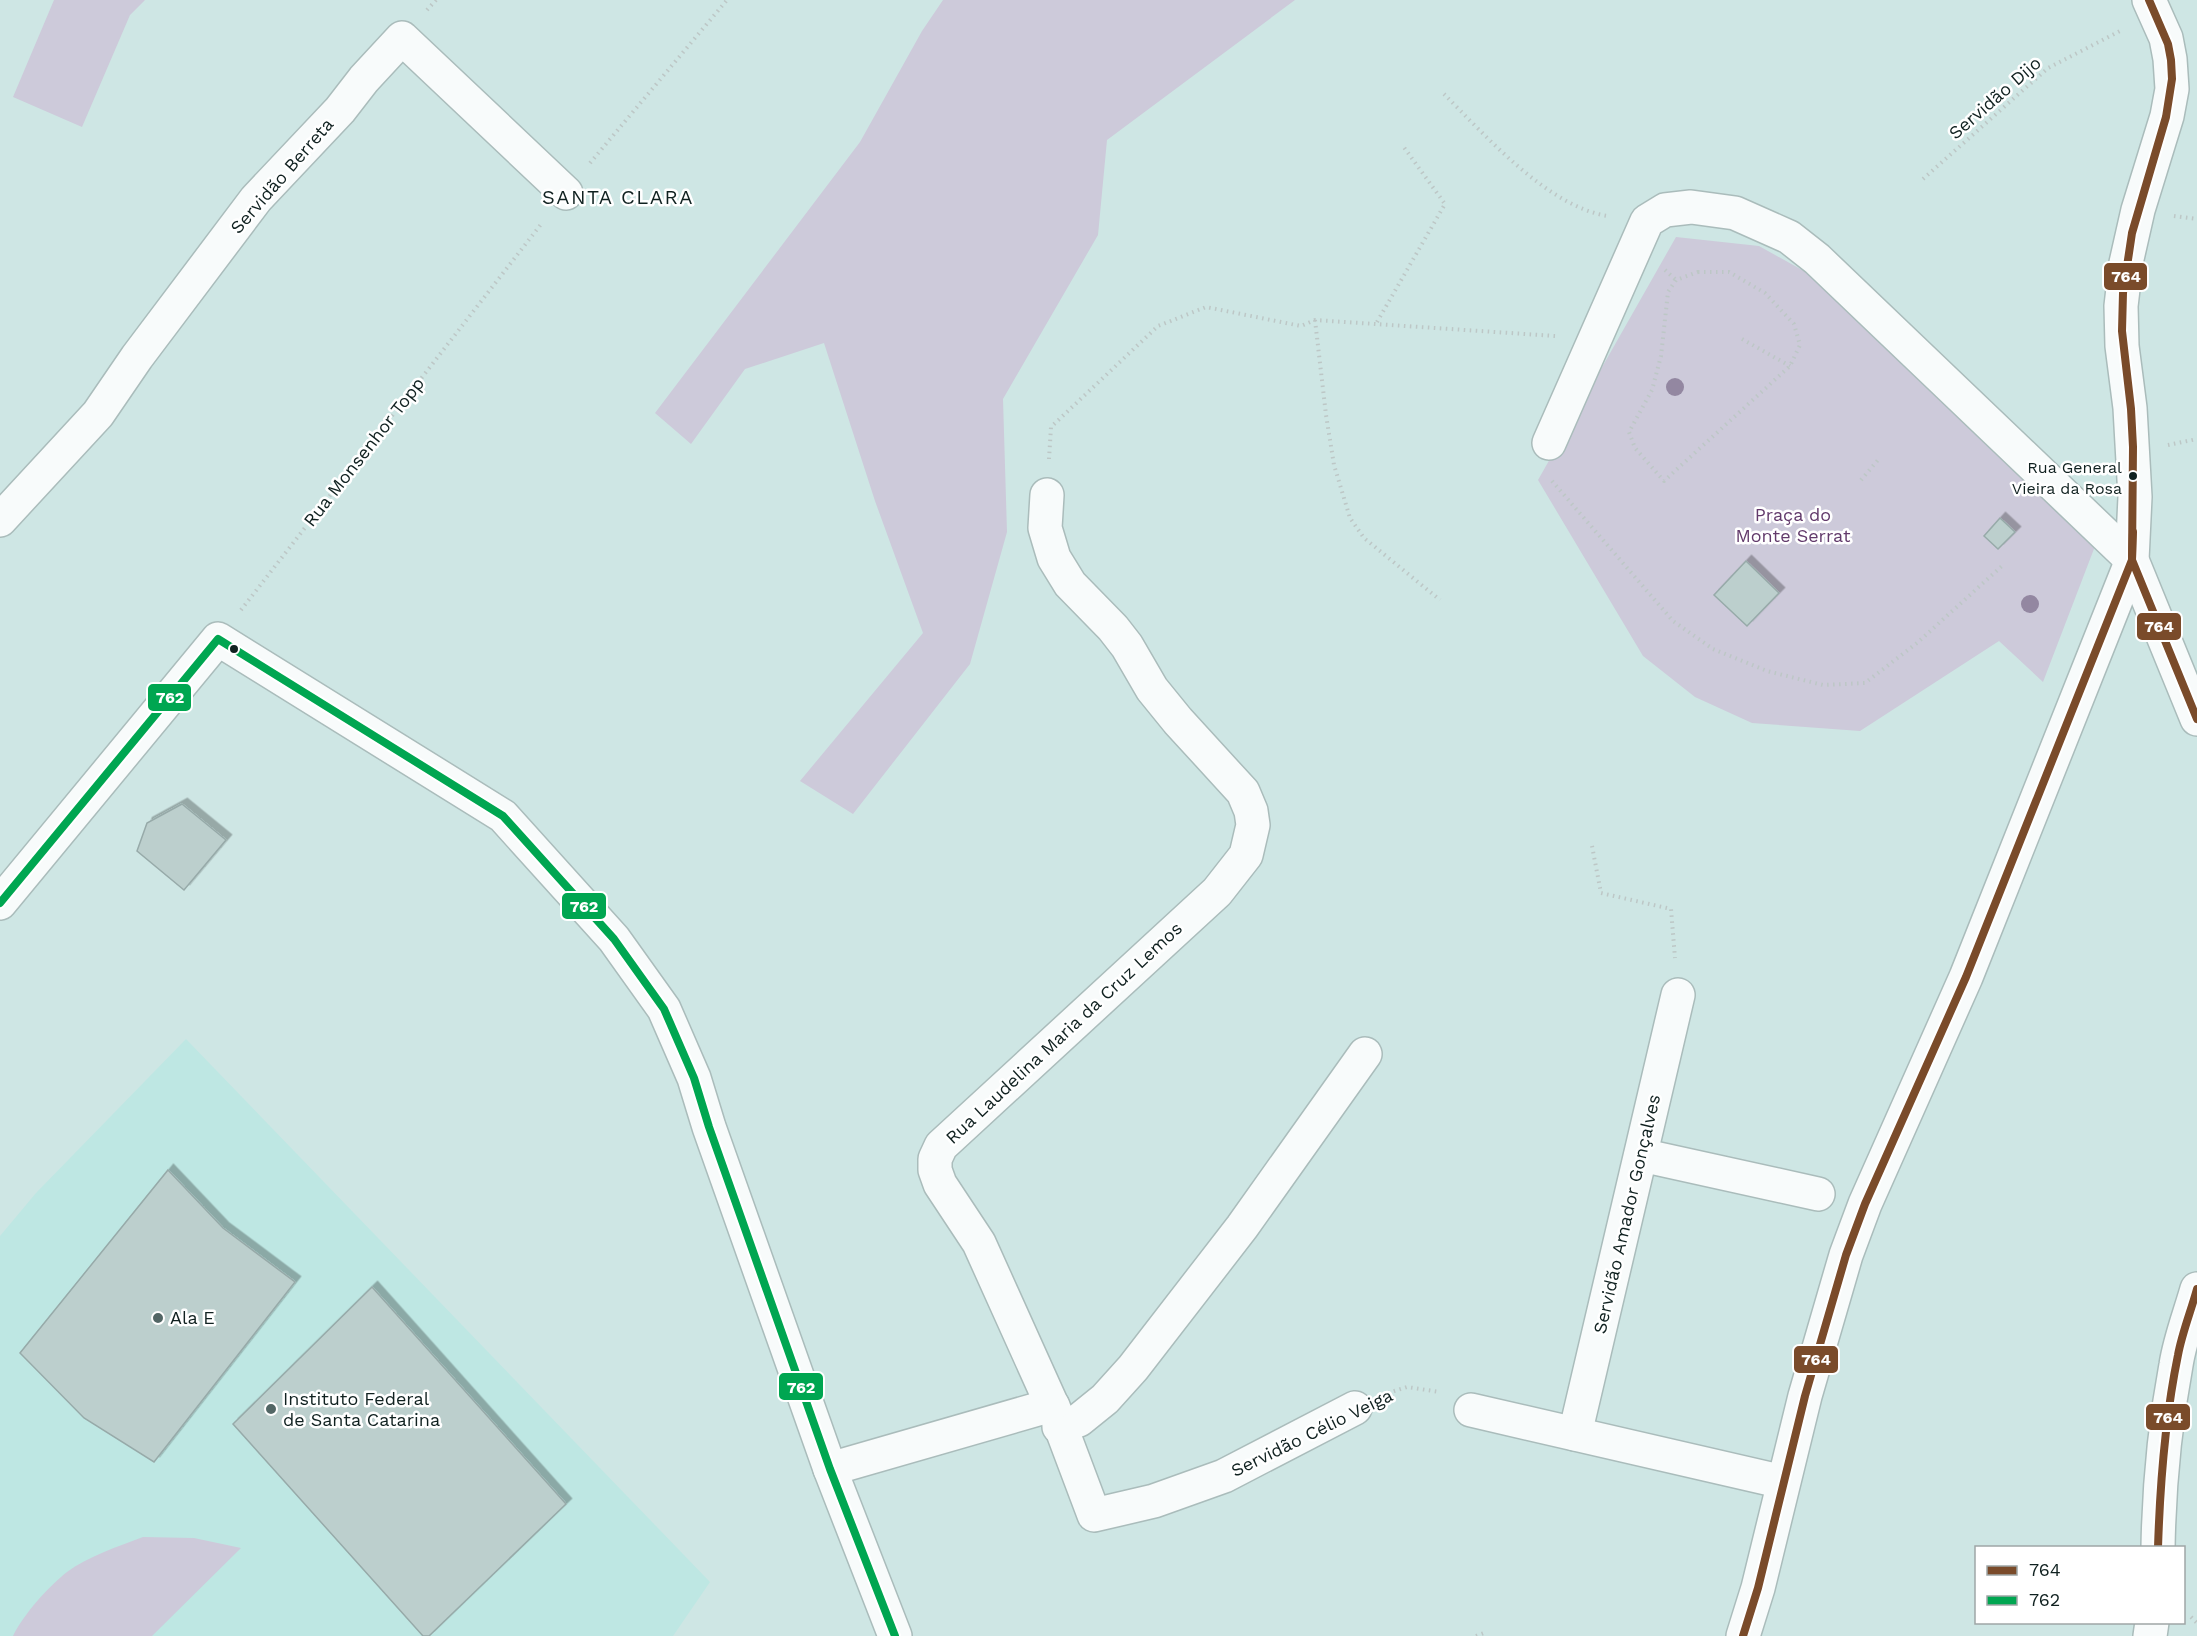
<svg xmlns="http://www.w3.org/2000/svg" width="2197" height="1636" font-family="'Work Sans',sans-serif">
  <defs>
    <filter id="shadow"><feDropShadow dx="5.5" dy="-5.5" stdDeviation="0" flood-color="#0004"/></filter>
  </defs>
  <rect width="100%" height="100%" fill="#cee6e4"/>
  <path fill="#bee7e3" d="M186,1039L710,1582L673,1636H0V1236L36,1193Z"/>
  <g fill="#cdcada">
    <path d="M54,0H145L130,15L82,127L13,97Z"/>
    <path d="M943,0H1295L1107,140L1098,235L1003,399L1007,532L970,664L853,814L800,781L923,633L875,501L824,343L745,369L691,444L655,413L860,142L922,31Z"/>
    <path d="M1676,237L1759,246L1820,280L2097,541L2043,682L1999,641L1860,731L1752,723L1695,697L1643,656L1538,480Z"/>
    <path d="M143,1537L194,1538L241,1548L152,1636H13C24,1614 47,1588 67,1572C87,1557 119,1546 143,1537Z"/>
  </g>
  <g fill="#bccfcd" stroke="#97aaa9" stroke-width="1.5" filter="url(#shadow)">
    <path d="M2000,518L2015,532L1998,549L1984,536Z"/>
    <path d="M1746,561L1779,593L1747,626L1714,595Z"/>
    <path d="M182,804L226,840L184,890L137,851L147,823Z"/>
    <path d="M168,1170L223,1228L295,1282L154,1462L84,1418L20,1353Z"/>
    <path d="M372,1287L566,1504L429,1636H423L233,1424Z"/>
  </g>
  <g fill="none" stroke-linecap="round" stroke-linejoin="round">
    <defs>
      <g id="minor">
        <path d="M2149,0L2166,38L2170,59L2172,89L2167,116L2138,210L2126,263L2121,306L2122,346L2130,408L2135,497L2132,560L2197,719"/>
        <path d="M1549,443L1647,221L1665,210L1691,207L1735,213L1789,237L1817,259L2132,560"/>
        <path d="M0,520L98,414L137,357L256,199L340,110L364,79L402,38L566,193"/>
        <path d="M0,903L218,639L503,816L614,939L664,1009L694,1078L709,1127L830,1469L895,1636"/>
        <path d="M1641,1155L1818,1194"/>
        <path d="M1053,1406L1094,1515L1154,1501L1224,1476L1355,1408"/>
        <path d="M1471,1410L1783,1482"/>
        <path d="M1059,1427L1079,1420L1105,1399L1133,1368L1242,1227L1365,1054"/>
        <path d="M1575,1434L1678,995"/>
        <path d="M830,1469L1052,1405L979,1243L940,1184L935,1170V1159L941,1146L1217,892L1246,855L1253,825L1251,811L1243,792L1178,721L1152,689L1127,646L1113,628L1070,584L1054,558L1045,528L1047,495"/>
        <path d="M2158,1548C2159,1487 2165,1424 2176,1365C2180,1339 2190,1314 2197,1289"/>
        <path d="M1743,1636L1758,1588L1805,1396L1846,1255L1865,1204L1966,977L2132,560"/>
        <path d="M2150,1636L2152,1622"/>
      </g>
    </defs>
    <use href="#minor" stroke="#aabcbb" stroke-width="36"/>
    <g stroke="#bdc7c6" stroke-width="4" stroke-dasharray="1.5 4.5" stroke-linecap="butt">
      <path d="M427,10L436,0"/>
      <path d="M1444,94C1486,136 1548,207 1608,216"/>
      <path d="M590,163L727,0"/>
      <path d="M1923,179L2048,68L2122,30"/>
      <path d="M2174,216L2197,219"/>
      <path d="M1665,270L1676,280"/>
      <path d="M1698,272H1729L1765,293L1794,324L1800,345L1790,366L1664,481L1635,448L1629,432L1652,390L1661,356L1668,292L1676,280Z"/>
      <path d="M1315,320L1326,415L1334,465L1350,518L1364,538L1440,600"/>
      <path d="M1377,322L1445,204L1403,146"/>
      <path d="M1742,339L1790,366"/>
      <path d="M2168,445L2197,439"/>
      <path d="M1049,459L1051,427L1158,326L1206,307L1301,326L1315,320L1555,336"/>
      <path d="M1861,480L1878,460"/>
      <path d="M1552,481L1673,621L1713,649L1767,671L1823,685L1865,683L1917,643L2003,565"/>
      <path d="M241,610L542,223"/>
      <path d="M1592,846L1601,893L1671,909L1675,958"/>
      <path d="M1388,1393L1407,1387L1440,1392"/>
      <path d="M2191,1617L2197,1623"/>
      <path d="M1476,1636L1484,1633"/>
    </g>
    <use href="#minor" stroke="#f8fbfb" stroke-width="33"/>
    <defs>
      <g id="bus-1">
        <path d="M2133,532L2132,560L2197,719"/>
        <path d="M2158,1548C2160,1483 2165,1418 2178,1355C2182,1333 2191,1311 2197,1289"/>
        <path d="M1743,1636L1758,1588L1805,1396L1846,1255L1865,1204L1966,977L2132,560L2133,447L2131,409L2122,331L2123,293L2132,233L2166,117L2172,79L2171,60L2168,44L2149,0"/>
      </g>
      <path id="bus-2" d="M0,903L218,639L503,816L614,939L664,1009L694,1078L709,1127L830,1469L895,1636"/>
    </defs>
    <use href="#bus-1" stroke="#fff" stroke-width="12"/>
    <use href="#bus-2" stroke="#fff" stroke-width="12"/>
    <use href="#bus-1" stroke="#7a4b2a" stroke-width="8"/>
    <use href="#bus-2" stroke="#00a651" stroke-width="8"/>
  </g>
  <g fill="#9387a1">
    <circle cx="1675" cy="387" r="9"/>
    <circle cx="2030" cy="604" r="9"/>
  </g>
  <g fill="#102120" stroke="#fff" stroke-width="2">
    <circle cx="2133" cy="476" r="5"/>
    <circle cx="234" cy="649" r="5"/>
  </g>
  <g fill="#526665" stroke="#fff" stroke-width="2">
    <circle cx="158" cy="1318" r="6"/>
    <circle cx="271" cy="1409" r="6"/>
  </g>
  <g text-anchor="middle" stroke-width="5" stroke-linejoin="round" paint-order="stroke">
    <g font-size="16" fill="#102120" stroke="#fff" text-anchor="end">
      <text x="2122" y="473">Rua General<tspan x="2122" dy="21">Vieira da Rosa</tspan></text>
    </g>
    <g font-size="18" fill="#102120" stroke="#fff">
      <text transform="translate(1995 98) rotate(-41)" y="6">Servidão Dijo</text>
      <text transform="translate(282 176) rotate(-49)" y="6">Servidão Berreta</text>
      <text transform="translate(364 452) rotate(-52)" y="6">Rua Monsenhor Topp</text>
      <text transform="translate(1064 1033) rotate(-43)" y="6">Rua Laudelina Maria da Cruz Lemos</text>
      <text transform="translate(1627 1214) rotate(-77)" y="6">Servidão Amador Gonçalves</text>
      <text transform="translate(1312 1433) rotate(-26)" y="6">Servidão Célio Veiga</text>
    </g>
    <g font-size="18" fill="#623a6b" stroke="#fff">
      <text x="1793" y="521">Praça do<tspan x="1793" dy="21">Monte Serrat</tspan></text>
    </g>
    <g font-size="18" fill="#102120" stroke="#fff" text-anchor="start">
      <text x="170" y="1324">Ala E</text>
      <text x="283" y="1405">Instituto Federal<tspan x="283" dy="21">de Santa Catarina</tspan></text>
    </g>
    <g font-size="20" letter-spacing="1.5" fill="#102120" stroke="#fff">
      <text x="618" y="204">SANTA CLARA</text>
    </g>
  </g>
  <g stroke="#fff" stroke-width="2">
    <rect x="2103" y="262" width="45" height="29" rx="6" fill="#7a4b2a"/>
    <rect x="2136" y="612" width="46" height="29" rx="6" fill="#7a4b2a"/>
    <rect x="147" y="683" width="45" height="29" rx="6" fill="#00a651"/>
    <rect x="561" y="892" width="46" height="28" rx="6" fill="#00a651"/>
    <rect x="1793" y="1345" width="46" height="29" rx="6" fill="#7a4b2a"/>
    <rect x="778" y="1372" width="46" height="29" rx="6" fill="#00a651"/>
    <rect x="2145" y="1403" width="46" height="28" rx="6" fill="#7a4b2a"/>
  </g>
  <g font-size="16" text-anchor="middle" font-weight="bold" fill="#fff">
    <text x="2126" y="282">764</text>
    <text x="2159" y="632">764</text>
    <text x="170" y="703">762</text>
    <text x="584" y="912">762</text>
    <text x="1816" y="1365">764</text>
    <text x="801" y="1393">762</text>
    <text x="2168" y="1423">764</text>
  </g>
  <rect x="1975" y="1546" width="210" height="78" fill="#ffffff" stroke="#9fa6a6" stroke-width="1.5"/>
  <rect x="1987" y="1566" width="30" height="9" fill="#7a4b2a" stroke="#9fa6a6" stroke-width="1.5"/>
  <text x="2029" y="1576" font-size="18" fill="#102120">764</text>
  <rect x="1987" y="1596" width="30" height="9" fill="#00a651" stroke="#9fa6a6" stroke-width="1.5"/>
  <text x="2029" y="1606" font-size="18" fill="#102120">762</text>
</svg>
